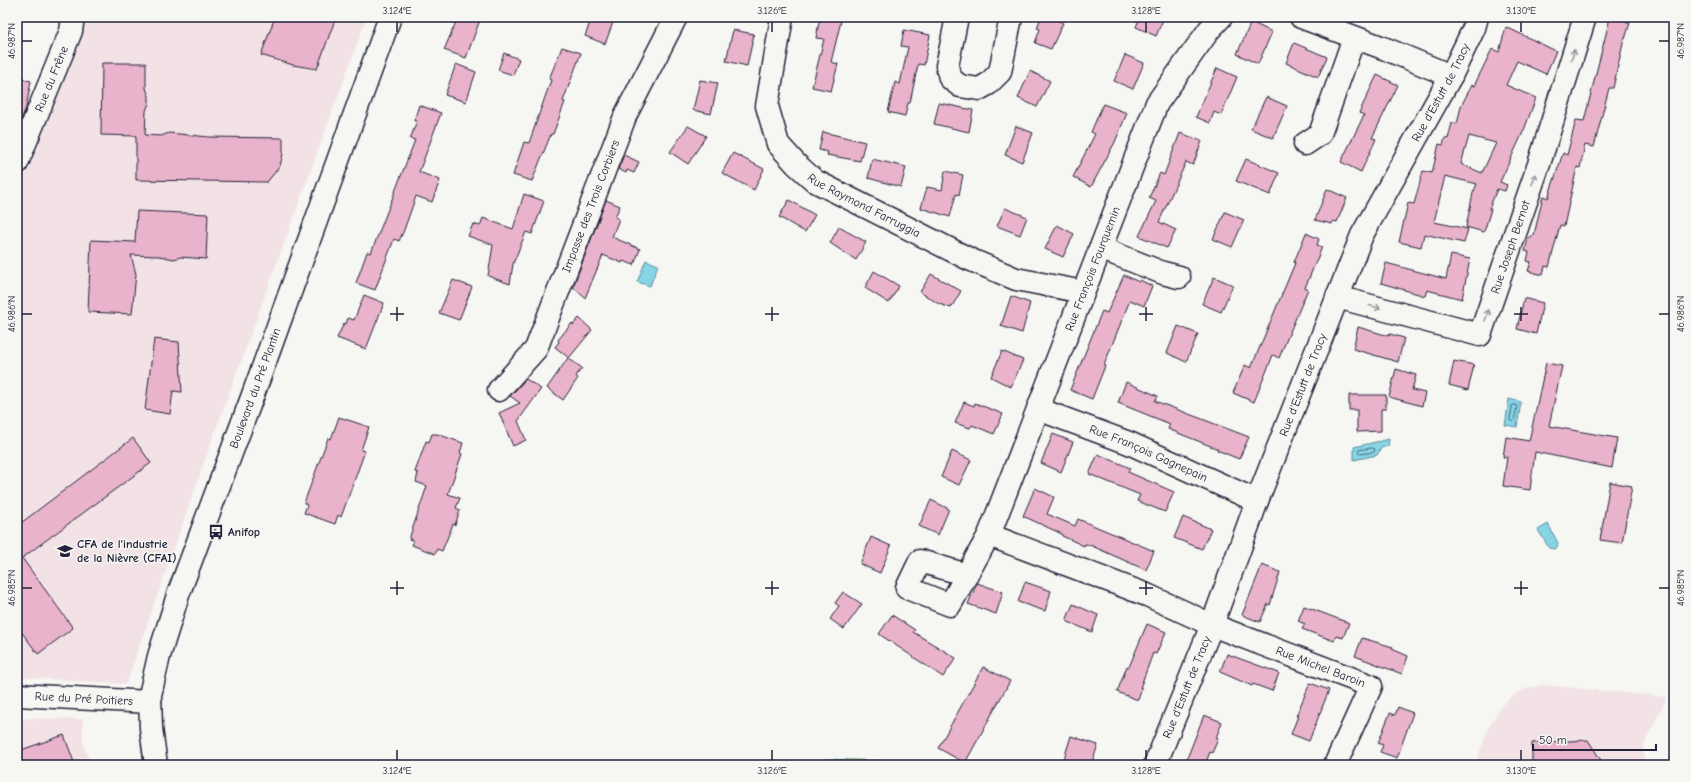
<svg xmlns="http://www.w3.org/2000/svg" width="1691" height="782" font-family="'Comic Neue',sans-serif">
  <rect width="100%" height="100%" fill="#f6f6f2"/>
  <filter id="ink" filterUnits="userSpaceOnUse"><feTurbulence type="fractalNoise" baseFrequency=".025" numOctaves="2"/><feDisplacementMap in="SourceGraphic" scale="8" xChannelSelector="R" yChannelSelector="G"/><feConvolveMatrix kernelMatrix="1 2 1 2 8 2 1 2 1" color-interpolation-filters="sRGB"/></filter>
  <g filter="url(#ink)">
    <g fill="#f2e2e6">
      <path d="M86,17H367L215,432L126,684L17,677V179Z"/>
      <path d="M1543,685L1667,697L1643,747L1645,765H1475L1489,727L1500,707L1511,697L1525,689Z"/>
      <path d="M17,718L83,719V743L91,765H17Z"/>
    </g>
    <path fill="#a8e5ab" stroke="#658473" d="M826,759L914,762L923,765H823Z"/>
    <g fill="#86d4e4" stroke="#5e8da0">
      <path d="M646,260L658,265L650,286L637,282Z"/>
      <path d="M1509,399L1521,402L1517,427L1505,425Z"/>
      <path d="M1389,439L1388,446L1381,448L1377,455L1354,460V447Z"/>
      <path d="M1548,524L1558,543L1557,547L1555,549L1549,548L1538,530Z"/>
    </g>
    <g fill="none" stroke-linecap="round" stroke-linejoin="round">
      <g stroke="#4a697f" stroke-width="1">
        <path d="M1513,405H1516L1517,407L1514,421L1512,422L1510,420Z"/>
        <path d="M1373,448L1375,449L1374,452L1360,454L1358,453L1359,450Z"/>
      </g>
    </g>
    <g fill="#e9b3cb" stroke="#22223b" fill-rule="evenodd">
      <path d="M275,17H336L317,69L293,65L261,55Z"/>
      <path d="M458,17H481L466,58L444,50Z"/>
      <path d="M592,17H615L605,44L585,36Z"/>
      <path d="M820,17H842L831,62L838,64L831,91L812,87L824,39L816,38Z"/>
      <path d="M1041,17H1051L1063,23L1051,49L1035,43L1040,29L1037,28Z"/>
      <path d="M1140,17H1164L1156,36L1136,27Z"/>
      <path d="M1613,17H1628L1627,23H1630L1625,39H1624L1613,88H1609L1594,147L1585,145L1580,168L1577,167L1564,226L1560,225L1549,267L1545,266L1543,275L1528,271L1531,262L1527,261L1529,252L1525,251L1528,238L1534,235L1543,196L1548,198L1563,153L1567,155L1576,120L1584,121L1610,18L1612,19Z"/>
      <path d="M1251,22L1272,32L1258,64L1237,54Z"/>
      <path d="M1506,27L1556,51L1546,74L1517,61L1506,85L1536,98L1524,130L1500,182L1507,185L1505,191L1497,189L1489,209H1491L1484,232L1466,227L1473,193L1477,184L1445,176L1434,222L1468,229L1464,243L1424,234L1421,247L1399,242L1408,203L1414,204L1423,171L1432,173L1439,144L1443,145L1445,138L1448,139L1452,123L1457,124L1461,106L1472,85L1474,86L1492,49L1499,52ZM1469,136L1496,143L1482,173L1461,164Z"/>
      <path d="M733,30L754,34L747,66L726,61Z"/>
      <path d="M904,30L930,35L924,65L918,64L910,103H908L905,116L888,112L895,82L900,84L908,47L901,46Z"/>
      <path d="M1294,43L1327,57L1318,77L1286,63Z"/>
      <path d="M562,47L581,53L563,101L565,102L553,134H551L532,181L513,175L524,142L529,143L551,80L549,79Z"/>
      <path d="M504,53L519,59L513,75L498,70Z"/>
      <path d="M1125,55L1144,63L1133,89L1114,81Z"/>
      <path d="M102,63H146V88L149,96V103L146,111L145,135L161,136L169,133L209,137L283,138V154L280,166L267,182L136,180V136L101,135Z"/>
      <path d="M456,64L476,72L466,102L445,95Z"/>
      <path d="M1217,68L1237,77L1221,115L1214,112L1210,123L1196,117Z"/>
      <path d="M1030,71L1050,81L1037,107L1018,98Z"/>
      <path d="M1377,75L1398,85L1372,138L1376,139L1361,172L1341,162L1364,115L1359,113Z"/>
      <path d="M17,78L31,81L26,108L20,122L17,121Z"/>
      <path d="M700,80L718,83L711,114L693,110Z"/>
      <path d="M1266,97L1287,106L1273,138L1251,129Z"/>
      <path d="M939,103L973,110L969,132L934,124Z"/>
      <path d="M1103,104L1127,113L1115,142L1091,187L1073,177L1095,134L1091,132Z"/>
      <path d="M419,105L441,113L419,172L440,180L432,202L416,196L404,230L399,241L394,239L375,290L356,283L367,252L371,253L415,140L410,139L417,121H414Z"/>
      <path d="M688,126L706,136L688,164L670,152Z"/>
      <path d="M1016,126L1033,133L1022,162L1005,155Z"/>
      <path d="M823,132L865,142L860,161L827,155L828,152L819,150Z"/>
      <path d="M1180,133L1202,141L1193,165L1186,162L1159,222L1176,230L1167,248L1139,236L1156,201L1149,198L1160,173L1164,175Z"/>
      <path d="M733,153L764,169L754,190L722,173Z"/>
      <path d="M624,155L639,162L634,173L627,170L626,173L618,169Z"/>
      <path d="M872,159L906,167L901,187L868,178Z"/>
      <path d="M1246,159L1279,173L1270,195L1236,181Z"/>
      <path d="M945,171L963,175L959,195L956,194L950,217L921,208L927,187L942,190Z"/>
      <path d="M1327,189L1347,198L1337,222L1333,221L1332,224L1315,220Z"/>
      <path d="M524,194L544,201L532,234L526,232L513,264L510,284L488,276L493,245L468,236L473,224L480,226L483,218L513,229Z"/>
      <path d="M606,200L620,206L615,217L619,219L612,237L640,249L634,265L623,261L622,263L603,255L585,298L573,287Z"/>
      <path d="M789,200L815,215L805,232L779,217Z"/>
      <path d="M1005,208L1027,217L1020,235L997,226Z"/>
      <path d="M137,211L208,214L206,259L181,257L174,259L159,256L131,255L136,274L132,314L88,312L91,240L135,242Z"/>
      <path d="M1225,212L1244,220L1232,247L1213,239Z"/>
      <path d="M1057,225L1074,234L1063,257L1045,249Z"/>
      <path d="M839,227L866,242L856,260L830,243Z"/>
      <path d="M1306,233L1319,239L1317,245L1322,247L1305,288L1308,289L1279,358L1273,355L1254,402L1233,393L1245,365L1251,368L1295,263L1294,262Z"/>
      <path d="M1451,255L1470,259L1462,299L1427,290L1425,296L1381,283L1386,263L1446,279Z"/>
      <path d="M874,271L899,286L889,303L865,288Z"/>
      <path d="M931,274L961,291L951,308L939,304L920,292Z"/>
      <path d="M1124,275L1139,282L1140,280L1152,286L1144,306L1130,300L1104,365L1105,366L1092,399L1070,390L1102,311L1107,313Z"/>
      <path d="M1214,277L1233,285L1221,312L1202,304Z"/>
      <path d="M453,280L472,287L459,320L439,313Z"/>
      <path d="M364,295L384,303L366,349L337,338L344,323L346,324L348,318L354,320Z"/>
      <path d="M1011,296L1030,303L1022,333L1001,326Z"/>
      <path d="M1524,298L1543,303L1536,334L1517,329Z"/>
      <path d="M579,318L592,330L569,358L555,347L559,342L558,340L572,323L573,325Z"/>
      <path d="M1178,326L1198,334L1186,362L1167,353Z"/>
      <path d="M1358,327L1389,336L1390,334L1404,338L1398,362L1353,349Z"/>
      <path d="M154,339L179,342L182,392L173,391L170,414L145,410Z"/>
      <path d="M1002,351L1023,360L1011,387L991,377Z"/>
      <path d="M568,358L582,368L576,376L578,378L563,400L547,388Z"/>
      <path d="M1454,361L1474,365L1468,390L1449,385Z"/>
      <path d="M1546,363L1562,366L1549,426L1617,438L1612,468L1535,452L1530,490L1503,486L1507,457H1503L1506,437L1529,441Z"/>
      <path d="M1396,369L1416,375L1412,390L1425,393L1422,406L1389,397Z"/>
      <path d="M526,379L541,389L518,421L526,440L513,446L499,413L520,403L510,396Z"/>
      <path d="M1126,382L1158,396L1155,401L1249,437L1239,459L1217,450L1218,449L1168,429L1170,424L1118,403Z"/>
      <path d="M1349,395H1386V409H1381V431L1357,432V410H1349Z"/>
      <path d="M964,402L974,406L975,403L1003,414L994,434L972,425L970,428L955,423Z"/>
      <path d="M339,417L369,427L361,450L365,451L341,517L338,515L335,524L304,513L307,505L304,503L328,438L331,439Z"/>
      <path d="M432,434H437L463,443L460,453L462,454L448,494L460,498L456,508L460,510L455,525L453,524L442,551L437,549L435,554L412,545L414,541L409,539L427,486L416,482L418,473L415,472L426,441L429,442Z"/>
      <path d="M1053,434L1073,442L1061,472L1041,463Z"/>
      <path d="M133,438L151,463L22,558L73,628L38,654L17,626V526Z"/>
      <path d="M952,451L971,460L959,485L941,477Z"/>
      <path d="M1098,454L1130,468L1128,472L1174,492L1165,512L1137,501L1140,495L1089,474Z"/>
      <path d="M1610,482L1632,486L1622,543L1600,540Z"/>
      <path d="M1035,488L1054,497L1047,514L1075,526L1078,519L1154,551L1146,570L1092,546L1085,544L1084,546L1069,539L1062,536V534L1023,516Z"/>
      <path d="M931,500L949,509L938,535L919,526Z"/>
      <path d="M1183,517L1211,529L1202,549L1174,538Z"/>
      <path d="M871,537L891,546L880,573L860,564Z"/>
      <path d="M1262,565L1280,572L1270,605L1268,604L1260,622L1242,615Z"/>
      <path d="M1025,582L1051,591L1045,611L1018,602Z"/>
      <path d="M977,583L1003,592L996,614L968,604Z"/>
      <path d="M843,592L862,604L844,629L830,619L839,606L835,603Z"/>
      <path d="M1073,604L1098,615L1092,632L1066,621Z"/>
      <path d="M1304,606L1349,623L1343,638L1336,636L1334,641L1302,629L1305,624L1298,621Z"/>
      <path d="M892,615L915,630L913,632L956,658L943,677L879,634Z"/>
      <path d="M1147,624L1166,632L1156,654L1153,653L1140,688H1142L1138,700L1117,692L1127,666L1129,667Z"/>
      <path d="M1362,638L1393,647L1392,649L1408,656L1402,674L1355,656Z"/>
      <path d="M1227,654L1279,673L1272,691L1253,684L1252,686L1220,672Z"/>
      <path d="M983,667L1010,681L965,763L938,748Z"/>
      <path d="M1310,683L1329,690L1309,741L1291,734L1298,716H1296Z"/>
      <path d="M1398,707L1413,713L1397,758L1380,752L1383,745L1378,743L1390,713L1395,715Z"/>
      <path d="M1204,715L1222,722L1216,738L1218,739L1212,753L1210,752L1205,765H1197L1186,761Z"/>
      <path d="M64,735L75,765H17V754L22,752L21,750Z"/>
      <path d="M1071,736L1098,745L1091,765H1062Z"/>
      <path d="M1588,740L1604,765H1532V743Z"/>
    </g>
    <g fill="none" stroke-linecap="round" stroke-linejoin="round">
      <defs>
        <g id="minor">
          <path id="s1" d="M782,17L767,106L778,144L796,164L815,181L969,259L1016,279L1073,290L1082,295"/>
          <path d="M957,17L947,66L950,78L960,86L979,89L988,84L1000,72L1011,17"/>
          <path d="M1301,17L1386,49L1451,76"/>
          <path d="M1305,144L1320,134L1350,49L1357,39"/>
          <path id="s2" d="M17,163L71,31L73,17"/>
          <path d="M1100,248L1163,273L1179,277"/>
          <path id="s3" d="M1337,297L1480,335L1539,164L1585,17"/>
          <path id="s4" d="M499,390L536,349L626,114L676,17"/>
          <path id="s5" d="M1038,409L1129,443L1257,501"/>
          <path id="s6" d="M989,535L1147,595L1212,625L1371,686L1335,765"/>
          <path id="s7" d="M967,575L920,561L907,588L950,605L989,535L1157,103L1209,30L1221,17"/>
          <path id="s8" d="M17,695L150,702"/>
          <path id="s9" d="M156,765L151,728L150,695L159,656L178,595L254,392L390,17"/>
          <path id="s10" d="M1155,765L1212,625L1257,501L1362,235L1451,76L1474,28L1477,17"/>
        </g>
      </defs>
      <use href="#minor" stroke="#22223b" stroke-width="25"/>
      <use href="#minor" stroke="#f6f6f2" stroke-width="22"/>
    </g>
    <defs><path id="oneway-shaft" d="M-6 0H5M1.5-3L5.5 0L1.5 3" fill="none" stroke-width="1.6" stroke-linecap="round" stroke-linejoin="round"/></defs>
    <g stroke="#9797a0">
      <use href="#oneway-shaft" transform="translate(1573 55) rotate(-73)"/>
      <use href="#oneway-shaft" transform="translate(1534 179) rotate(-71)"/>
      <use href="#oneway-shaft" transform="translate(1375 307) rotate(15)"/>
      <use href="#oneway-shaft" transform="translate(1487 315) rotate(-71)"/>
    </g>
  </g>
  <path fill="none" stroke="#22223b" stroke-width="1.5" d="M397,22V32M772,22V32M1146,22V32M1521,22V32M22,41H32M1659,41H1669M397,307V321M772,307V321M1146,307V321M1521,307V321M22,314H32M390,314H404M765,314H779M1139,314H1153M1514,314H1528M1659,314H1669M397,581V595M772,581V595M1146,581V595M1521,581V595M22,588H32M390,588H404M765,588H779M1139,588H1153M1514,588H1528M1659,588H1669M397,750V760M772,750V760M1146,750V760M1521,750V760"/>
  <defs>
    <symbol id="bus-bare" viewBox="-9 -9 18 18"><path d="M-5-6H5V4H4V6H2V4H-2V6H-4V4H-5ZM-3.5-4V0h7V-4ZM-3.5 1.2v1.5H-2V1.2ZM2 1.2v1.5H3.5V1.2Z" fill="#22223b" stroke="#f6f6f2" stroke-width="2.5" paint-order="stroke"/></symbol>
    <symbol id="university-bare" viewBox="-9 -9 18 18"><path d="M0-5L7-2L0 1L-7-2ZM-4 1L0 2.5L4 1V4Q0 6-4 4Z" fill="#22223b" stroke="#f6f6f2" stroke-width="2.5" paint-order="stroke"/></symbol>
  </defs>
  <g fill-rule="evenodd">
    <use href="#bus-bare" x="205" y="521" width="22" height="22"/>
    <use href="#university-bare" x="54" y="540" width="22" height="22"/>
  </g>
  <g text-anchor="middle" stroke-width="3" stroke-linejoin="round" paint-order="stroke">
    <g font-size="12" fill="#22223b" stroke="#f6f6f2">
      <text dy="4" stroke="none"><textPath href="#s2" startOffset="91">Rue du Frêne</textPath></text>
      <text dy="4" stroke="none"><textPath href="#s10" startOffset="732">Rue d'Estutt de Tracy</textPath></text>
      <text dy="4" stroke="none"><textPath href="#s1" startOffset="237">Rue Raymond Farruggia</textPath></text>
      <text dy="4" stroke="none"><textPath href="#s4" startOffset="208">Impasse des Trois Corbiers</textPath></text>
      <text dy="4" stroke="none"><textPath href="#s3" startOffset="241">Rue Joseph Bernot</textPath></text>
      <text dy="4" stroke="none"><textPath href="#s7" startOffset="491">Rue François Fourquemin</textPath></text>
      <text dy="4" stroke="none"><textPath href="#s10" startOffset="408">Rue d'Estutt de Tracy</textPath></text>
      <text dy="4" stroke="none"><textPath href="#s9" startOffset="395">Boulevard du Pré Plantin</textPath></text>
      <text dy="4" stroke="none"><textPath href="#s5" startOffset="119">Rue François Gagnepain</textPath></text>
      <text dy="4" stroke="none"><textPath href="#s6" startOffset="357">Rue Michel Baroin</textPath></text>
      <text dy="4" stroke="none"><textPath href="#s10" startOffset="84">Rue d'Estutt de Tracy</textPath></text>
      <text dy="4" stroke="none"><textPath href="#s8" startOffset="67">Rue du Pré Poitiers</textPath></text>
    </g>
    <g font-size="12" font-weight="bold" fill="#22223b" stroke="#f6f6f2" text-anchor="start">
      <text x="228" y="536">Anifop</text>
      <text x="77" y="548">CFA de l'industrie<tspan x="77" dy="14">de la Nièvre (CFAI)</tspan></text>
    </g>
  </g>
  <rect width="1691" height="782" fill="none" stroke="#f6f6f2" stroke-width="44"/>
  <path d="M1533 744v6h123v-6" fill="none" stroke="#22223b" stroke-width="2"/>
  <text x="1539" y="744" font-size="12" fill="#22223b" stroke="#f6f6f2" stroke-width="3" paint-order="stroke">50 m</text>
  <rect x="22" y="22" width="1647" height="738" fill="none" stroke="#22223b" stroke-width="1.5"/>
  <g font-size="10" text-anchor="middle" fill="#22223b">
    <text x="397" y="14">3.124°E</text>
    <text x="772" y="14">3.126°E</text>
    <text x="1146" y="14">3.128°E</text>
    <text x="1521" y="14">3.130°E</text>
    <text transform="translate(11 41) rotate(-90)" y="4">46.987°N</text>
    <text transform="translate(1680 41) rotate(-90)" y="4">46.987°N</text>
    <text transform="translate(11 314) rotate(-90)" y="4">46.986°N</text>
    <text transform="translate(1680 314) rotate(-90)" y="4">46.986°N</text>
    <text transform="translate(11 588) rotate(-90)" y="4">46.985°N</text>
    <text transform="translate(1680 588) rotate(-90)" y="4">46.985°N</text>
    <text x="397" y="774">3.124°E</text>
    <text x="772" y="774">3.126°E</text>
    <text x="1146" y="774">3.128°E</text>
    <text x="1521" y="774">3.130°E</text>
  </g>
</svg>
